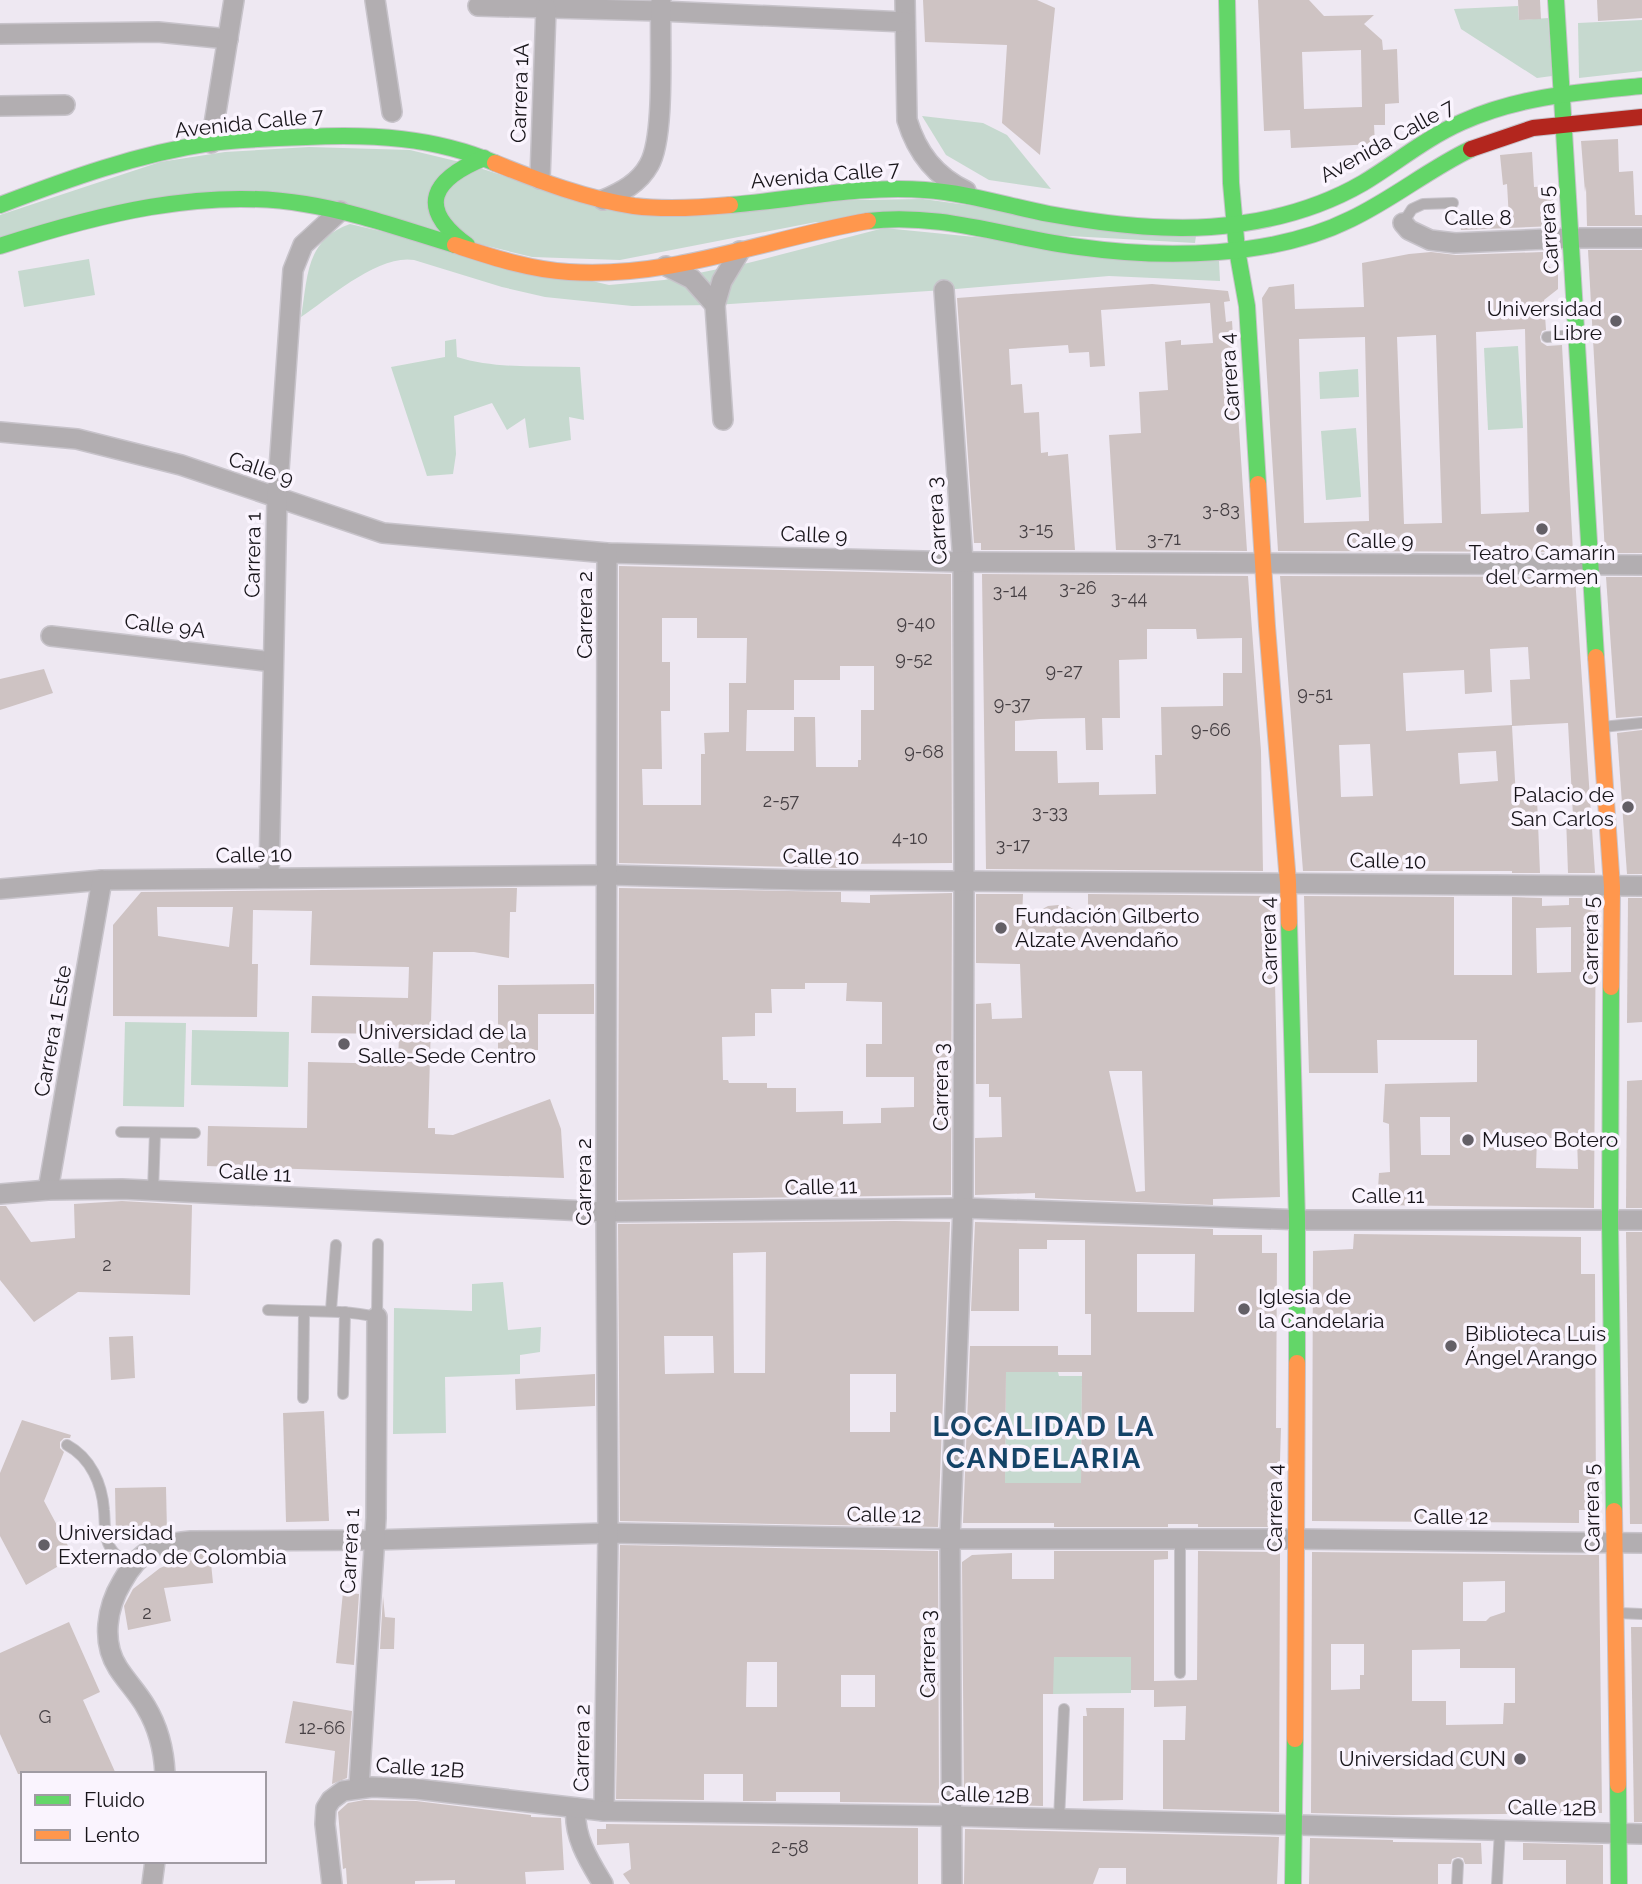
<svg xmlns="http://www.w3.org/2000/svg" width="1642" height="1884" font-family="Raleway,sans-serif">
  <rect width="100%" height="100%" fill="#eee8f2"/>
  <g fill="#c6d9cf">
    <path d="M1518,6L1519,20L1548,18L1552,76L1537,78L1461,29L1454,9Z"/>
    <path d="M1642,20V71L1579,78L1578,23Z"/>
    <path d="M922,116L983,123L1007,135L1051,189L989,180L946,155Z"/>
    <path d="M309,147L410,150L464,163L592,204L923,199L1196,236L1195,243L816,222L620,260L532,257L258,190L0,238V215L160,162L225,152Z"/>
    <path d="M350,224L609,285L664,280L748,263L884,228L1219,261L1220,281L1109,276L944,290L715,305L632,306L545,297L502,287L414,260C379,254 329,298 301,317C308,277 305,240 350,224Z"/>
    <path d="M89,259L95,295L24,307L18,271Z"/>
    <path d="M456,339L457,357C495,369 540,366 580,367L584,420L569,417L571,440L529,448L525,418L507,430L492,403L454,416L456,454L453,474L427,476L391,367L445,357V341Z"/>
    <path d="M1518,346L1523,428L1488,430L1484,348Z"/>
    <path d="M1358,369L1359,397L1320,399L1319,372Z"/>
    <path d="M1356,428L1361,497L1326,500L1321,431Z"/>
    <path d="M125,1022L186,1023L184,1107L123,1106Z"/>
    <path d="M192,1030L289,1032L288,1087L191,1085Z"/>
    <path d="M503,1282L508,1330L541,1327L540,1352L520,1355V1374L445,1377L446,1433L393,1434L394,1308L472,1311V1284Z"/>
    <path d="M1006,1372H1058L1059,1376H1082L1081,1483H1005Z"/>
    <path d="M1053,1657H1131V1693L1053,1694Z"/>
  </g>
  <g fill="#cec3c3" fill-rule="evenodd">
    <path d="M923,0H1037L1055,8L1040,155L1002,123L1007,45L925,42Z"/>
    <path d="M1258,0H1309L1324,16L1374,15L1364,24L1382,40L1383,50L1397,49L1399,103L1385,104V125H1374L1375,144L1291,148L1290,130L1264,131ZM1361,50L1362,107L1304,109L1302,52Z"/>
    <path d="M1518,0H1540L1541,19L1519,20Z"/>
    <path d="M1597,0H1642V18L1598,21Z"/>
    <path d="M1618,139L1619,172L1633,171L1635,215H1642V226H1587L1586,186L1585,192L1581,141Z"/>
    <path d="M1532,152L1534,187L1553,186L1555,226L1461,230L1460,222L1509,219L1507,184L1503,185L1500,155Z"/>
    <path d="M1588,250H1642V553H1605Z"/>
    <path d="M1431,252L1456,255L1543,252V261L1558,274V289L1544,300L1546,330L1542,331L1540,337L1541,342L1547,346L1562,345L1573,552L1278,551L1262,298L1269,287L1294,284L1295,309L1364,307L1362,263L1409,254ZM1525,329L1529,512L1481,514L1476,332ZM1436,335L1442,523L1404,524L1397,337ZM1365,337L1369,521L1304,523L1299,339Z"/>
    <path d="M1152,284L1228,291L1230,301L1224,302L1226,322L1232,321L1247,551L1116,550L1109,435L1141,433L1139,392L1168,390L1165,342L1181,340V345L1213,343L1210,303L1101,310L1105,366L1090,367L1089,352L1069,353L1068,345L1009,349L1011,385L1022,384L1024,413L1039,412L1041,453L1048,452V456L1068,454L1075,550H981V543H974L957,298Z"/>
    <path d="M619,566L951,574L952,863L841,864V868L619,863ZM662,618H697V638H747L746,683H729V732L704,733L705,754H701V805H643L642,769H662L661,711H670V662H662ZM840,666H874V710H861V760H858V767H816L815,717H794V751H746L747,710H794V680H840Z"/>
    <path d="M982,574L1248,576L1261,751L1263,871L986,869ZM1147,629H1196L1197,639L1242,638V673H1223V706L1161,707L1162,755H1155L1156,794L1099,795V782L1058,783L1057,751H1015V721L1040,719L1085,718L1086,750H1103L1102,718H1120L1119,660L1147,659Z"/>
    <path d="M1280,576L1575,577L1595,873H1568L1566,817L1573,816L1568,723L1512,726L1516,799L1537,798L1540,873H1512V871H1303ZM1528,647L1530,679L1510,680L1512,725L1406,731L1403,673L1464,670L1465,694L1492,692L1490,649ZM1370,744L1373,796L1341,797L1339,745ZM1496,751L1498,781L1460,784L1458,753Z"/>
    <path d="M1606,577H1642V716L1616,718Z"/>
    <path d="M44,669L53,693L0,710V679Z"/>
    <path d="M1642,730V874H1627L1617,733Z"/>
    <path d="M517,888L516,912H510L509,958L474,952H433L428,1128H435V1134L453,1135L550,1099L561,1129L564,1178L207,1166L208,1126L307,1128L308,1062L398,1064L399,1034L311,1033L312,996L408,998L409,967L310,965L312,911L253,910L252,964H258L257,1017L113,1016V925L141,892ZM157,907H233L229,947L158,936Z"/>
    <path d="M619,888L841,892V902L870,903V895L952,893L951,1195L618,1200ZM805,983H847L846,1001L882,1002V1044H866V1077H914V1107L881,1108V1123L843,1124V1111L796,1112V1088H767V1083H729L728,1080H723L722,1037L755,1036V1013H772L771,989H805Z"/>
    <path d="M976,894H1023L1022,920L1048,906L1058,905L1068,906L1088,918V894L1273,896L1280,1197L1213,1199V1205L1035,1198V1193L975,1195V1138L1002,1137L1001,1097H989V1084H976V1004L991,1003L992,1019L1022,1018L1020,964L976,963ZM1109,1071H1142L1145,1191L1136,1192Z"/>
    <path d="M1304,896L1454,897V975H1512V897L1542,898V906L1569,905V898H1596L1594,1208L1377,1205L1379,1173L1390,1172L1389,1124L1383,1122L1385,1084L1477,1082V1040H1377L1378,1073H1309ZM1571,927V972L1537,973L1536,928ZM1420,1117H1450V1155H1421ZM1537,1138H1577L1578,1169L1536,1168Z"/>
    <path d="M1628,898H1642V1022L1627,1023Z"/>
    <path d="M594,984V1014H538V1050L498,1049V985Z"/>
    <path d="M1642,1080V1208H1626L1627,1081Z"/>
    <path d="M122,1201L192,1205L190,1295L78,1292L34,1322L0,1280V1206H6L31,1242L75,1238L74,1204Z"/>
    <path d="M895,1221L950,1222L938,1527L620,1521L618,1224ZM766,1252L765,1373H734L733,1253ZM664,1336H713L714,1373L665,1374ZM850,1374H896V1412H890V1432H850Z"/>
    <path d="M975,1222L1213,1229V1235H1262V1253H1277L1276,1428H1281L1278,1527H1198V1524H1168V1527H1054V1523H963L970,1346H1058V1355H1091V1314H1085V1240H1047V1249H1019V1311H971ZM1137,1254H1195L1194,1312H1137ZM1006,1372H1082L1081,1483H1005Z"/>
    <path d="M1626,1232H1642V1524H1630Z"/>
    <path d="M1354,1234L1581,1237V1274H1595L1596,1510H1579V1523L1312,1521L1313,1251L1353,1249Z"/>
    <path d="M133,1336L135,1378L111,1380L109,1337Z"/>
    <path d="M595,1374V1406L516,1410L515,1379Z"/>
    <path d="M324,1411L329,1521L286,1522L283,1413Z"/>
    <path d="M22,1420L71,1435L70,1438H64L60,1442V1448L64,1452L44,1501L74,1557L26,1585L0,1536V1473Z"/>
    <path d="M166,1487L167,1532L150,1537L116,1538L115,1488Z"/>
    <path d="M620,1545L938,1551L939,1803L840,1802V1792H776V1801H743V1774H704V1800L616,1799ZM747,1662H777V1707H746ZM841,1675H875V1707H841Z"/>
    <path d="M1054,1551H1168V1559L1154,1560V1681L1197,1680L1198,1551L1280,1552L1279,1812L1163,1809V1740H1185L1186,1706L1154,1707V1690H1131V1657H1054L1053,1694H1043V1806L964,1804L962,1562L972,1555L1012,1553V1579H1054Z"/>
    <path d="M1312,1552L1599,1555L1602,1813L1393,1815L1311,1813ZM1505,1581V1612L1490,1617L1486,1621H1463V1582ZM1331,1644H1364V1675H1360V1689L1331,1690ZM1460,1649V1668H1515V1703H1504L1503,1724L1446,1725V1701H1412V1650Z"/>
    <path d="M192,1553H210L213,1583L164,1588L171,1621L128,1630L124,1606L133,1589L160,1568L175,1562V1555Z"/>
    <path d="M343,1592L359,1594L354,1665L336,1663Z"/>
    <path d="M383,1596L385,1617L395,1618L394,1649H380Z"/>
    <path d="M69,1622L100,1692L83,1700L116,1774H18L0,1734V1653Z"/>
    <path d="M1631,1627H1642V1822H1634Z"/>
    <path d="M293,1701L352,1711L347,1778L332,1784L335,1751L285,1743Z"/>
    <path d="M1086,1708H1124L1123,1800L1083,1801V1716H1087Z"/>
    <path d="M364,1800L416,1801L531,1815V1817L561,1818L564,1870L525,1872L526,1884H455V1880L415,1881V1884H347L346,1868L343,1869L338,1812L348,1803Z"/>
    <path d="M606,1824L918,1828V1884H630L623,1874L631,1869L629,1843L597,1845V1829H606Z"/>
    <path d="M965,1829L1279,1837L1277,1884H1126V1868H1099L1093,1884H964Z"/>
    <path d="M1310,1838L1393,1840V1842L1481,1843L1482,1864H1465L1463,1858L1458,1857L1452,1859L1451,1864H1438V1884H1309Z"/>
    <path d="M1523,1843L1603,1845V1884H1566V1860H1523Z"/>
  </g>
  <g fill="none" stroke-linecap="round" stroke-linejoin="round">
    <defs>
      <g id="lane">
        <path d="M1403,223L1412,209L1423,204L1453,203"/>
        <path d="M1547,337L1577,335"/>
        <path d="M1602,727L1642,723"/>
        <path d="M121,1132L195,1133"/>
        <path d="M153,1191L155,1133"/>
        <path d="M268,1310C305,1312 341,1309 377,1317L378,1244"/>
        <path d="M331,1310L336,1245"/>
        <path d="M343,1394L345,1312"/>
        <path d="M303,1398L304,1312"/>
        <path d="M67,1445C91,1458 102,1484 104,1510C105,1520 104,1533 108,1543C112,1553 122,1562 132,1564"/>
        <path d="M1180,1538V1673"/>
        <path d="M1618,1613L1642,1614"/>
        <path d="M1059,1820L1064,1709"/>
        <path d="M1457,1884L1458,1864"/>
        <path d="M1497,1884L1500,1830"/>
      </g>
      <g id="street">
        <path d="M375,0L392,112"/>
        <path d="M905,0L907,120C917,153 935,176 966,191"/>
        <path d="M478,6L660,11L905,22"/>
        <path d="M0,34L158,32L228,39"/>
        <path d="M0,106L65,105"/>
        <path d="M211,143L234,0"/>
        <path d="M540,179L546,8"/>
        <path d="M603,200C622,192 639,183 649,165C666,136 659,38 661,0"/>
        <path d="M1403,223L1409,230L1430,240L1455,243L1572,238H1642"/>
        <path d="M666,266L692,279L715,305"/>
        <path d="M944,290L963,562L964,880L963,1208L950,1539L952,1884"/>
        <path d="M723,420L715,305L722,281L740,251"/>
        <path d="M0,432L77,439L181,465L383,533L607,553L963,562L1642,565"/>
        <path d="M51,636L273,662"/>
        <path d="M269,878L277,498L293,270L303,245L340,211"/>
        <path d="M0,889L102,880L608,875L806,880L1642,886"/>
        <path d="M48,1190L102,880"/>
        <path d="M0,1194L48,1190L122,1189L606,1212L963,1208L1304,1220H1642"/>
        <path d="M165,1774C164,1751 158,1727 146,1707C138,1693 127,1682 118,1668C101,1642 107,1607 122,1582C140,1550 155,1544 191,1541L374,1540L608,1533L950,1539H1296L1642,1543"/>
        <path d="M359,1787L376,1518L377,1317"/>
        <path d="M576,1808C573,1836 589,1861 603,1884"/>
        <path d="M604,1811L608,1533L606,1212L607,553"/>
        <path d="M152,1884L155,1861"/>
        <path d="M332,1884L325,1824L326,1808L331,1800L343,1791L372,1787L417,1789L604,1811L952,1816L1642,1834"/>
      </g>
      <g id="fast">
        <path d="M1227,0L1231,183L1237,250L1247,306L1258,484"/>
        <path d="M1556,0L1596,657"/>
        <path d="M0,205C68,179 137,154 210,143C242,139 274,138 306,137C372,134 434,137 495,163"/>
        <path d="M730,205C795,200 859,185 925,190C967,193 1008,206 1049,214C1110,225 1177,233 1238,224C1282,218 1325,205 1363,183C1396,163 1426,138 1462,122C1519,96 1581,92 1642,86"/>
        <path d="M868,221C941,212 1008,238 1079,247C1164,259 1273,258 1351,219C1393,199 1429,169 1471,149"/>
        <path d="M467,245C415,207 433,179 484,158"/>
        <path d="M0,246C96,215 203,187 305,204C356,212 405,230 455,245"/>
        <path d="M1289,923L1297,1219V1363"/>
        <path d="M1611,987L1610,1221L1614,1511"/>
        <path d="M1618,1785L1619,1884"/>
        <path d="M1293,1884L1295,1739"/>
      </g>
      <g id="slow">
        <path d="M495,163C539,181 587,199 634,206C666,210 698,208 730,205"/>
        <path d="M455,245C492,257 530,270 569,272C671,279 769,238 868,221"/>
        <path d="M1258,484L1267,626L1288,882L1289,923"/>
        <path d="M1596,657L1612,887L1611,987"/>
        <path d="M1614,1511L1618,1785"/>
        <path d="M1295,1739L1297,1363"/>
      </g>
      <path id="jam" d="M1471,149L1533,128L1642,117"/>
    </defs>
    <use href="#lane" stroke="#c7c3ca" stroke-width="12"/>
    <use href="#street" stroke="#c7c3ca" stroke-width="22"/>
    <use href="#fast" stroke="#c7c3ca" stroke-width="18"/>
    <use href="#slow" stroke="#c7c3ca" stroke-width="18"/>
    <use href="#jam" stroke="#c7c3ca" stroke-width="18"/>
    <use href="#lane" stroke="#b2aeb1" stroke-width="10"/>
    <use href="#street" stroke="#b2aeb1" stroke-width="19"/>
    <use href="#fast" stroke="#63d668" stroke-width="16"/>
    <use href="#slow" stroke="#ff974d" stroke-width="16"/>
    <use href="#jam" stroke="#b3261e" stroke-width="16"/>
  </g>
  <g fill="#635f66" stroke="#faf4fe" stroke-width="2.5">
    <circle cx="1616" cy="321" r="7"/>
    <circle cx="1542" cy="529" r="7"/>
    <circle cx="1628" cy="807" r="7"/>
    <circle cx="1001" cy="928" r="7"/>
    <circle cx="344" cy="1044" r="7"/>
    <circle cx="1468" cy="1140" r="7"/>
    <circle cx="1244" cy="1309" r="7"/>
    <circle cx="1451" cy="1346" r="7"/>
    <circle cx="44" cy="1545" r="7"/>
    <circle cx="1520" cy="1759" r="7"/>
  </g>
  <g text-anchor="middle" stroke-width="7" stroke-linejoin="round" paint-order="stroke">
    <g font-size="18" fill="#464044">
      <text x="1221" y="516">3-83</text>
      <text x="1036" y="535">3-15</text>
      <text x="1164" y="545">3-71</text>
      <text x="1078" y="594">3-26</text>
      <text x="1010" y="597">3-14</text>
      <text x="1129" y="604">3-44</text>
      <text x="916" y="629">9-40</text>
      <text x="914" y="665">9-52</text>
      <text x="1064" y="677">9-27</text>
      <text x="1315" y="700">9-51</text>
      <text x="1012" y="710">9-37</text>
      <text x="1211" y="736">9-66</text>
      <text x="924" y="758">9-68</text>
      <text x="781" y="807">2-57</text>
      <text x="1050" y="818">3-33</text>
      <text x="910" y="844">4-10</text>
      <text x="1013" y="851">3-17</text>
      <text x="107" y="1271">2</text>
      <text x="147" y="1619">2</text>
      <text x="45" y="1723">G</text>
      <text x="322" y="1734">12-66</text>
      <text x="790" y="1853">2-58</text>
    </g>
    <g font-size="21" fill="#18151a" stroke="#faf4fe">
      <text transform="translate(520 93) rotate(-88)" y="7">Carrera 1A</text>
      <text transform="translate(249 123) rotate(-6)" y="7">Avenida Calle 7</text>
      <text transform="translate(1387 141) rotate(-29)" y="7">Avenida Calle 7</text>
      <text transform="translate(825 175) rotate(-5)" y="7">Avenida Calle 7</text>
      <text x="1478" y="225">Calle 8</text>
      <text transform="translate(1549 230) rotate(-94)" y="7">Carrera 5</text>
      <text transform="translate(1230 377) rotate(-94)" y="7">Carrera 4</text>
      <text transform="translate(261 469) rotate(19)" y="7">Calle 9</text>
      <text transform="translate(937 521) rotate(-94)" y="7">Carrera 3</text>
      <text transform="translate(814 535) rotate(2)" y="7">Calle 9</text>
      <text x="1380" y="548">Calle 9</text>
      <text transform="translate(253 555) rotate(-89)" y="7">Carrera 1</text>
      <text transform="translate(585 615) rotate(-90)" y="7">Carrera 2</text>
      <text transform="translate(165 626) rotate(7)" y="7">Calle 9A</text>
      <text transform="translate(254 855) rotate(-1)" y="7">Calle 10</text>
      <text transform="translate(821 857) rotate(1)" y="7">Calle 10</text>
      <text transform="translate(1388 861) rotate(1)" y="7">Calle 10</text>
      <text transform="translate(1269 941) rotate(-92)" y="7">Carrera 4</text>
      <text transform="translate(1591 941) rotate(-90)" y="7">Carrera 5</text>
      <text transform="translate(53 1031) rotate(-80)" y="7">Carrera 1 Este</text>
      <text transform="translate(941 1087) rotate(-90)" y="7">Carrera 3</text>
      <text transform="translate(255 1173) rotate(3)" y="7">Calle 11</text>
      <text transform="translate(584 1182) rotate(-90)" y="7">Carrera 2</text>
      <text transform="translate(821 1187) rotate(-1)" y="7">Calle 11</text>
      <text x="1388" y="1203">Calle 11</text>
      <text transform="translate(1275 1508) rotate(-90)" y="7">Carrera 4</text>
      <text transform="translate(1592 1508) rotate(-91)" y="7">Carrera 5</text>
      <text transform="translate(884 1515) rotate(1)" y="7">Calle 12</text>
      <text x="1451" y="1524">Calle 12</text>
      <text transform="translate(350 1551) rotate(-87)" y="7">Carrera 1</text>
      <text transform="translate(928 1654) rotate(-90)" y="7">Carrera 3</text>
      <text transform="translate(582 1748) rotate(-89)" y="7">Carrera 2</text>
      <text transform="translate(420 1768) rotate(4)" y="7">Calle 12B</text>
      <text transform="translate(985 1795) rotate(2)" y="7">Calle 12B</text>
      <text transform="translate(1552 1808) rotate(1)" y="7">Calle 12B</text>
    </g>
    <g font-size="21" fill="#18151a" stroke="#faf4fe" text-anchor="start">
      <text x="1602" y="316" text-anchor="end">Universidad<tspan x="1602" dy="24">Libre</tspan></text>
      <text x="1542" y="560" text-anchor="middle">Teatro Camarín<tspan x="1542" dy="24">del Carmen</tspan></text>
      <text x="1614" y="802" text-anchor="end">Palacio de<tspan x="1614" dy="24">San Carlos</tspan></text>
      <text x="1015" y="923">Fundación Gilberto<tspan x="1015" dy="24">Alzate Avendaño</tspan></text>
      <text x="358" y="1039">Universidad de la<tspan x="358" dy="24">Salle-Sede Centro</tspan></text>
      <text x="1482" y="1147">Museo Botero</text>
      <text x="1258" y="1304">Iglesia de<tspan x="1258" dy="24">la Candelaria</tspan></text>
      <text x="1465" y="1341">Biblioteca Luis<tspan x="1465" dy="24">Ángel Arango</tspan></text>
      <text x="58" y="1540">Universidad<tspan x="58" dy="24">Externado de Colombia</tspan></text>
      <text x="1506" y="1766" text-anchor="end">Universidad CUN</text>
    </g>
    <g font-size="28" font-weight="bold" letter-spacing="2" fill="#144367" stroke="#faf4fe">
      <text x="1044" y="1436">LOCALIDAD LA<tspan x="1044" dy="32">CANDELARIA</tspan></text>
    </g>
  </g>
  <rect x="21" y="1772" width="245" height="91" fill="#faf4fe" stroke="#a09ba3" stroke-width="2"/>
  <rect x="35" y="1795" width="35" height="10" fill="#63d668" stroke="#a09ba3" stroke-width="2"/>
  <text x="84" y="1807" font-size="21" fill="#18151a">Fluido</text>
  <rect x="35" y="1830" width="35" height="10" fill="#ff974d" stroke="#a09ba3" stroke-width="2"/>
  <text x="84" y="1842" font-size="21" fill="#18151a">Lento</text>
</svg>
